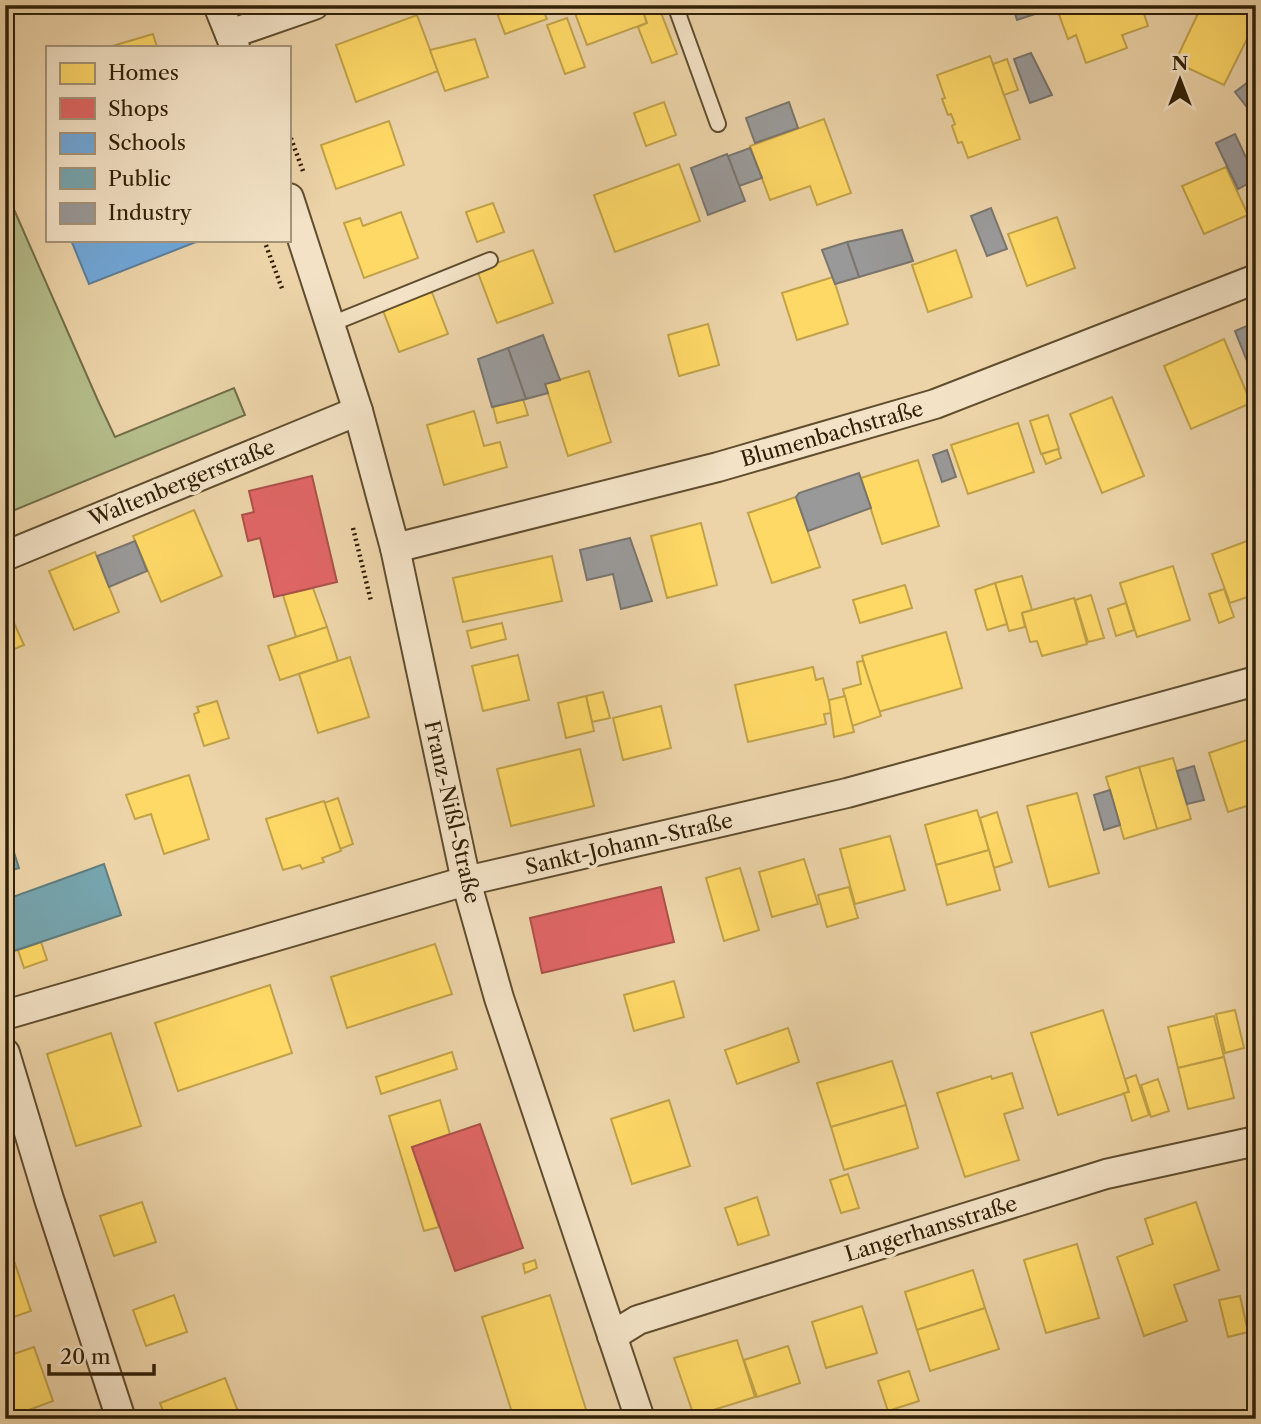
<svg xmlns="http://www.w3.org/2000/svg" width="1261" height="1424" font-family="'Libre Caslon Text',serif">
  <rect width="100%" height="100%" fill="#ecd3a8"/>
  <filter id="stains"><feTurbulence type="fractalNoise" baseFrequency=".00286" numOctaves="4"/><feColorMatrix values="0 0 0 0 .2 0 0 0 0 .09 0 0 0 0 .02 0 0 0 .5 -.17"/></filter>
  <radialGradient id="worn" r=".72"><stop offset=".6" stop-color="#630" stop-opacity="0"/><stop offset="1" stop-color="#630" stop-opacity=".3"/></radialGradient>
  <path fill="#b4bd8a" stroke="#726e48" stroke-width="2" d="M5,189L99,403L115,437L234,388L245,415L5,514Z"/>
  <g fill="#ffd966" stroke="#c1a249" stroke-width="2">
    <path d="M494,5H541L547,19L505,34Z"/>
    <path d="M572,5H641L647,23L587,45Z"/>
    <path d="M641,5H658L677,54L652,63L638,27L647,23Z"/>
    <path d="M1066,5H1141L1148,26L1122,35L1127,48L1086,63L1076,35L1068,39L1057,9Z"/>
    <path d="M1202,5H1237L1256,15V21L1224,85L1175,62Z"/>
    <path d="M417,15L438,71L356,102L336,45Z"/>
    <path d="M567,18L585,67L565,74L547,25Z"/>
    <path d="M153,34L157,47H109Z"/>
    <path d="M475,39L488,77L445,91L430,50Z"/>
    <path d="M990,56L1020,139L968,158L962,142L958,143L952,126L955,124L951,114L948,115L942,99L945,98L937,75Z"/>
    <path d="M1007,59L1018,90L1004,95L993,64Z"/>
    <path d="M664,102L676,135L646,146L634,113Z"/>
    <path d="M824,119L851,193L817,205L810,186L770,200L750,146Z"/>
    <path d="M389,121L404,165L336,189L321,145Z"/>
    <path d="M679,164L700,221L615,252L594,195Z"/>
    <path d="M1226,167L1248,215L1204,234L1182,186Z"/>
    <path d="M493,203L504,232L477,242L466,212Z"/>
    <path d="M401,212L418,258L364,278L344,223L360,218L363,226Z"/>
    <path d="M1057,217L1075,268L1027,286L1008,234Z"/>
    <path d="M533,250L553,303L497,323L477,270Z"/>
    <path d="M956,250L972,297L928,312L912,265Z"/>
    <path d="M833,277L848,324L797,340L782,293Z"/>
    <path d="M431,290L448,334L399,352L382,308Z"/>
    <path d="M708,324L719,365L679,376L668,335Z"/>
    <path d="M1224,339L1251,403L1191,429L1164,366Z"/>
    <path d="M589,371L611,442L568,456L545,384Z"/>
    <path d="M1112,397L1144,476L1102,493L1070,414Z"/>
    <path d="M523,399L528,415L497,423L493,407Z"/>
    <path d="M474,411L484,446L500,442L507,467L444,485L427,425Z"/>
    <path d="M1048,415L1059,449L1041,454L1030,421Z"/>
    <path d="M1018,423L1034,472L968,494L951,445Z"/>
    <path d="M1058,449L1061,458L1046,464L1042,454Z"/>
    <path d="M918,460L939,526L882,544L861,478Z"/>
    <path d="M796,497L820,567L772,583L748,513Z"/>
    <path d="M194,510L222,576L161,602L133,536Z"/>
    <path d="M1256,522V538H1255L1250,524Z"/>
    <path d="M701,523L717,585L667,598L651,536Z"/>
    <path d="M1255,538L1256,594L1230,603L1212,554Z"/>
    <path d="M95,552L119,612L74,630L49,571Z"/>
    <path d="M552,556L562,601L463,622L453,578Z"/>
    <path d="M1173,566L1190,620L1137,637L1120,583Z"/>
    <path d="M1022,576L1032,610L1022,613L1025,627L1009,631L995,583Z"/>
    <path d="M995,583L1007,624L987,630L975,590Z"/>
    <path d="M905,585L912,608L860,623L853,600Z"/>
    <path d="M313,588L327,627L296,637L283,595Z"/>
    <path d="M1224,589L1234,617L1219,623L1209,594Z"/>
    <path d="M1091,595L1104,638L1088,642L1075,600Z"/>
    <path d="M1074,598L1087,644L1042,656L1037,641L1030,642L1022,613Z"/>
    <path d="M5,603L24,645L5,653Z"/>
    <path d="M1126,603L1134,630L1116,636L1108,609Z"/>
    <path d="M502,623L506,639L471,648L467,631Z"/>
    <path d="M327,627L338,661L280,680L268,646Z"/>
    <path d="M946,632L962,688L878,712L862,656Z"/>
    <path d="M518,655L529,700L483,711L472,666Z"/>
    <path d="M350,657L369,717L318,733L299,674Z"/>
    <path d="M863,661L881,716L852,726L843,689L861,684L857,662Z"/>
    <path d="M813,667L816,680L823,678L832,713L824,714L826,724L748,742L735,685Z"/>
    <path d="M603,692L610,718L592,722L586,696Z"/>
    <path d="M586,696L594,731L566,738L558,703Z"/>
    <path d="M845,696L854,732L834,737L829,700Z"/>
    <path d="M217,701L229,738L204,746L194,714L199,712L197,707Z"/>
    <path d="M661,706L671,748L623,760L613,718Z"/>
    <path d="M1256,738V766L1247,740Z"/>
    <path d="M1247,740L1256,766V803L1228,812L1209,753Z"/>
    <path d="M580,749L594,806L511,826L497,769Z"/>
    <path d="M1173,758L1191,819L1157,829L1139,767Z"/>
    <path d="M1139,767L1157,829L1124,839L1106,777Z"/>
    <path d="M189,775L209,839L164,854L151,814L135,819L126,795Z"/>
    <path d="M1077,793L1099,873L1049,887L1027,806Z"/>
    <path d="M338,798L353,844L340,849L324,803Z"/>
    <path d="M324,801L341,851L322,858L324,862L302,869L300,865L283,870L266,819Z"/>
    <path d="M977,810L989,850L936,865L925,825Z"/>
    <path d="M997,812L1012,862L994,868L980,818Z"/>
    <path d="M890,836L905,890L855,904L840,849Z"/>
    <path d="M989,850L1000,890L947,905L936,865Z"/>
    <path d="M804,859L818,904L772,917L759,872Z"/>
    <path d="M740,868L759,930L724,941L706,878Z"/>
    <path d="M849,887L858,918L827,927L818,895Z"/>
    <path d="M41,942L47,960L24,968L18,950Z"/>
    <path d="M435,944L452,994L347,1028L331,977Z"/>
    <path d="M674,981L684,1017L634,1031L624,995Z"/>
    <path d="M270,985L292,1053L178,1091L155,1023Z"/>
    <path d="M1103,1010L1129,1092L1058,1115L1031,1033Z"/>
    <path d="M1235,1010L1244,1048L1225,1053L1216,1014Z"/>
    <path d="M1214,1016L1224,1057L1178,1068L1168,1027Z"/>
    <path d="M788,1028L799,1062L737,1084L725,1050Z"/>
    <path d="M111,1033L141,1126L76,1146L47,1054Z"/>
    <path d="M452,1052L457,1069L381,1094L376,1077Z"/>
    <path d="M1224,1057L1234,1098L1188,1109L1178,1068Z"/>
    <path d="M892,1061L906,1105L831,1127L817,1083Z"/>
    <path d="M1012,1073L1023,1108L1004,1114L1019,1160L965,1177L937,1093L991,1076L992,1079Z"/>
    <path d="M1136,1075L1149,1115L1132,1121L1124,1093L1129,1092L1125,1079Z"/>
    <path d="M1158,1079L1169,1111L1151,1117L1141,1085Z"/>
    <path d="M440,1100L450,1134L412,1147L439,1227L424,1231L389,1116Z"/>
    <path d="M669,1100L690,1166L632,1184L611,1119Z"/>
    <path d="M906,1105L918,1148L844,1170L831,1127Z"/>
    <path d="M848,1174L859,1208L841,1213L830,1180Z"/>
    <path d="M757,1197L769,1235L738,1245L725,1208Z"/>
    <path d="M142,1202L156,1242L114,1256L100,1216Z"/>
    <path d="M1196,1202L1219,1270L1174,1285L1187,1321L1144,1336L1117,1257L1153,1244L1145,1219Z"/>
    <path d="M1077,1244L1099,1318L1046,1333L1024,1260Z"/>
    <path d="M10,1249L31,1311L5,1320V1251Z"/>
    <path d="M535,1260L537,1268L525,1273L523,1264Z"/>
    <path d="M973,1270L985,1308L917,1330L905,1292Z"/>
    <path d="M174,1295L187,1332L146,1346L133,1310Z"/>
    <path d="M550,1295L570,1359L589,1419H514L482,1317Z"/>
    <path d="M1240,1296L1248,1332L1228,1337L1219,1300Z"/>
    <path d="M862,1306L877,1353L826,1368L812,1322Z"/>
    <path d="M985,1308L999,1349L930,1371L917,1330Z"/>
    <path d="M737,1340L755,1397L694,1416L674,1358Z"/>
    <path d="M788,1346L800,1383L757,1397L744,1360Z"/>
    <path d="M34,1347L53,1401L5,1419V1357Z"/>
    <path d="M909,1371L919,1401L888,1411L878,1381Z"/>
    <path d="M225,1378L241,1419H166L160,1403Z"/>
  </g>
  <g fill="#e06666" stroke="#ac5149" stroke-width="2">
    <path d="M312,476L337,582L274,597L260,538L248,541L242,515L254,512L249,491Z"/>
    <path d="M661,887L674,942L542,973L530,918Z"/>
    <path d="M480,1124L523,1248L455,1271L412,1147Z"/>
  </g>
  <path fill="#6fa8dc" stroke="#5c7f9c" stroke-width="2" d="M71,240H201L89,284Z"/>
  <g fill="#76a5af" stroke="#617d7c" stroke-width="2">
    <path d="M10,840L19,868L5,872V841Z"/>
    <path d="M104,864L121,915L5,954V874L13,897Z"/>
  </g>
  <g fill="#999" stroke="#7a756d" stroke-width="2">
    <path d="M1019,5H1049L1050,9L1017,20L1013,8Z"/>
    <path d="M1166,5H1181L1178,13L1165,8Z"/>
    <path d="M1031,53L1052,95L1030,103L1014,59Z"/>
    <path d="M1256,76V113L1253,115L1235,92Z"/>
    <path d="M789,102L798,128L755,143L746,118Z"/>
    <path d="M1235,134L1256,179L1238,189L1216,143Z"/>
    <path d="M750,148L762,178L739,186L728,156Z"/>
    <path d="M727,154L745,201L708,215L691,168Z"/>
    <path d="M991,208L1007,249L987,256L971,216Z"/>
    <path d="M902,230L913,261L859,277L847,242Z"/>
    <path d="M847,242L859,277L835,284L822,250Z"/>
    <path d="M1256,322V363L1249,366L1235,331Z"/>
    <path d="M543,335L560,380L545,384L548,393L526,399L508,348Z"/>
    <path d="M508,348L526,399L492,407L478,359Z"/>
    <path d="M947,450L956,477L942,482L933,455Z"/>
    <path d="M859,473L871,508L808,531L796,497L799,493Z"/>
    <path d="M630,538L652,601L621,609L613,574L587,580L580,550Z"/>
    <path d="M135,541L147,571L109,587L97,556Z"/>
    <path d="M1194,766L1204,800L1187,804L1177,771Z"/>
    <path d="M1110,790L1120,825L1104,830L1094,795Z"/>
  </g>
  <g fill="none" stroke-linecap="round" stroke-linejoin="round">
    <defs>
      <g id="lane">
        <path d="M675,5L718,124"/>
        <path d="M331,324L490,260"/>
      </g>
      <g id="street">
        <path d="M218,5L235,47"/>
        <path d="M230,34L314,5"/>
        <path d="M289,198L358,411L395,548L466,881L499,998L640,1419"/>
        <path d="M395,548L718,467L935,404L1256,279"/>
        <path d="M5,556L358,411"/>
        <path d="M5,1015L466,881L847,793L1256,681"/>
        <path d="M5,1053L49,1199L121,1419"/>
        <path d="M612,1336L638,1320L1106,1174L1256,1141"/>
      </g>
    </defs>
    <use href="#lane" stroke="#604d2e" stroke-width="18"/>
    <use href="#street" stroke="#604d2e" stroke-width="32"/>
    <g stroke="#312006" stroke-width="4.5" stroke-dasharray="2 3.5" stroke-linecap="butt">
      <path d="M289,133L303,171"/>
      <path d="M264,240L283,291"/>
      <path d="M353,528L371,601"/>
    </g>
    <use href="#lane" stroke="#f3e2c6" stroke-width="14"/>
    <use href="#street" stroke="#f3e2c6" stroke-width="28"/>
  </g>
  <g text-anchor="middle" stroke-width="7" stroke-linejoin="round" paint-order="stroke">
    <g font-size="21" fill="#312006" stroke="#f3e2c6">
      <text transform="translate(832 434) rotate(-16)" y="7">Blumenbachstraße</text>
      <text transform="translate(182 483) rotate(-22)" y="7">Waltenbergerstraße</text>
      <text transform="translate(452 812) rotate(77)" y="7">Franz-Nißl-Straße</text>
      <text transform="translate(629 844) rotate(-13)" y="7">Sankt-Johann-Straße</text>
      <text transform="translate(931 1229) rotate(-17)" y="7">Langerhansstraße</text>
    </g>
  </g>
  <rect width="1261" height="1424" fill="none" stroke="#ecd3a8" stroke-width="28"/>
  <rect x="7" y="7" width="1247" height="1410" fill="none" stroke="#312006" stroke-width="3.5"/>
  <rect x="14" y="14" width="1233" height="1396" fill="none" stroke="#312006" stroke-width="2"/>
  <rect x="46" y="46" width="245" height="196" fill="#f3e2c6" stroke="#a59479" stroke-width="2"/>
  <rect x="60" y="63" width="35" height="21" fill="#ffd966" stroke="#a59479" stroke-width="2"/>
  <text x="108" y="80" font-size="21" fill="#312006">Homes</text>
  <rect x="60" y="98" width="35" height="21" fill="#e06666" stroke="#a59479" stroke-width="2"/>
  <text x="108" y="116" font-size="21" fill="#312006">Shops</text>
  <rect x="60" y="133" width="35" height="21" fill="#6fa8dc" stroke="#a59479" stroke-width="2"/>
  <text x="108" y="150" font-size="21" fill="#312006">Schools</text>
  <rect x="60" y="168" width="35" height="21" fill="#76a5af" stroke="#a59479" stroke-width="2"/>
  <text x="108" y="186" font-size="21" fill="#312006">Public</text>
  <rect x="60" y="203" width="35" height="21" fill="#999999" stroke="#a59479" stroke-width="2"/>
  <text x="108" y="220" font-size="21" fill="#312006">Industry</text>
  <g transform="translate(1180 80)" stroke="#f3e2c6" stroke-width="5" paint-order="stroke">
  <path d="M0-5L12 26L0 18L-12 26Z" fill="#312006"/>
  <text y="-10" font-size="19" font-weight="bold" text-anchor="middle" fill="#312006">N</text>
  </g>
  <path d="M49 1364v10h105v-10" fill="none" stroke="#312006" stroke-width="3.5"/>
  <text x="60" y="1364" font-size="21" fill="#312006" stroke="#f3e2c6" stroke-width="5" paint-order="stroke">20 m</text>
  <rect width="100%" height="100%" filter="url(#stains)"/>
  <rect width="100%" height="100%" fill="url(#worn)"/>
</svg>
